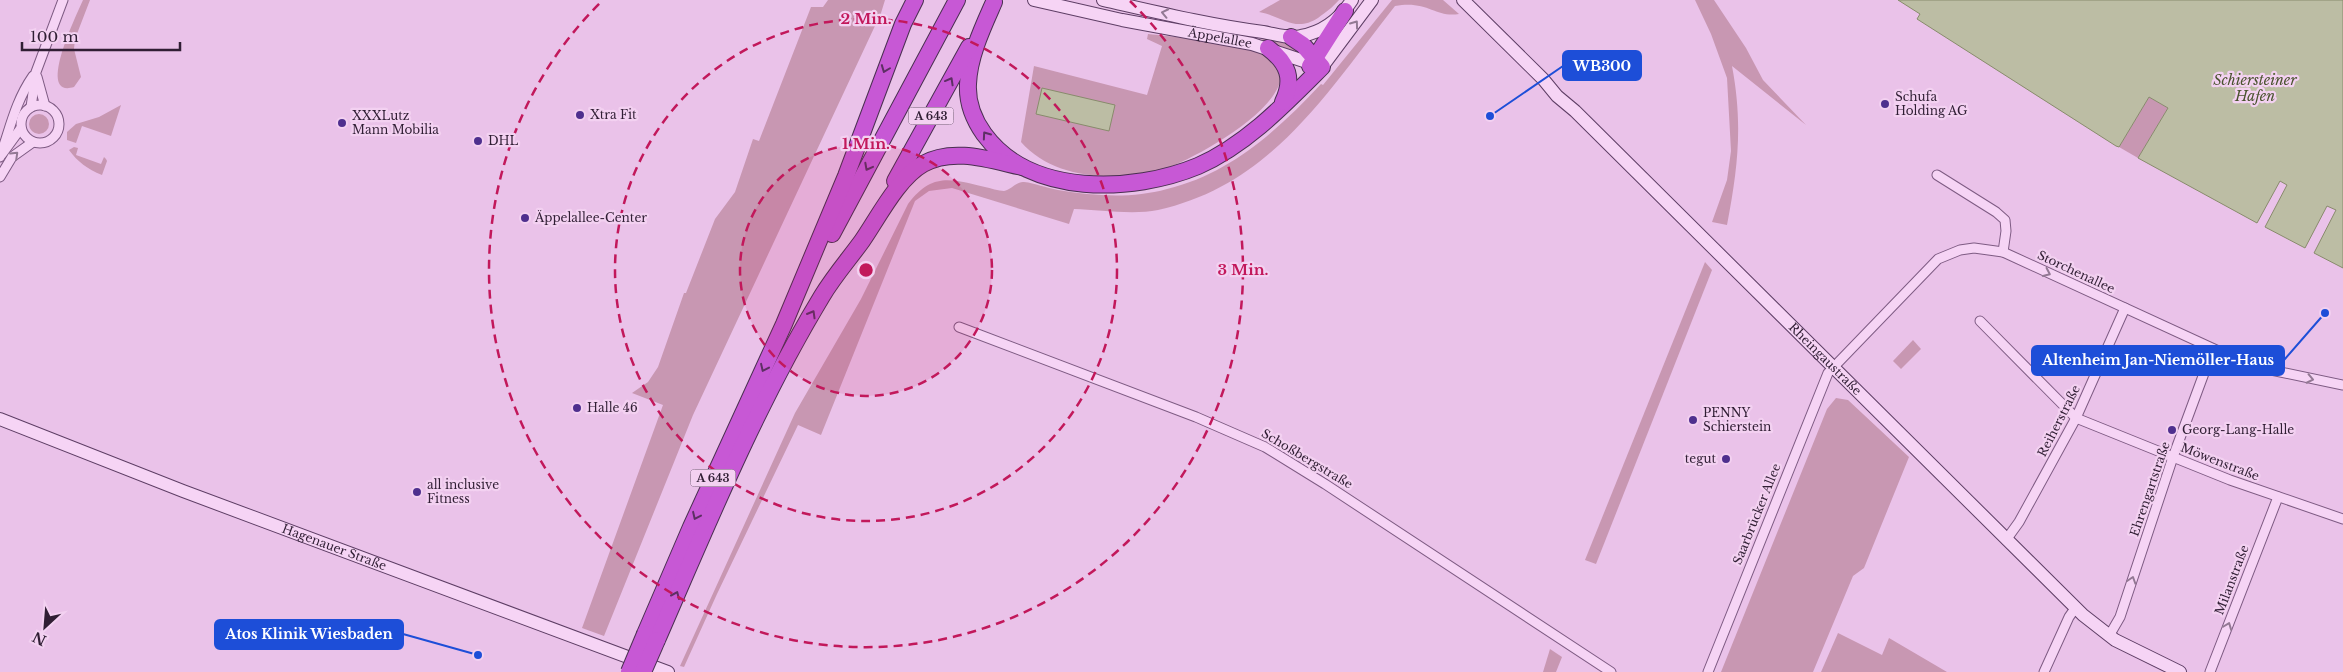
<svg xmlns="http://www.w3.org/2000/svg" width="2343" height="672" font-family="'Libre Baskerville',serif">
  <rect width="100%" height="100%" fill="#eac2e9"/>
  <g fill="#c897b2">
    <path d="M83,0H90L75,39L74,49L81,77L74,87C35,99 78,12 83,0Z"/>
    <path d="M828,0H885L881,13L693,415L604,636L582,628L663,405L632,393L648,382L658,367L684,293H686L715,219L735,192L753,139L759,141L811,7H823Z"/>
    <path d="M1280,0H1339C1332,8 1326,12 1318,18C1295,33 1282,16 1259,12Z"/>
    <path d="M1392,0H1443L1459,14C1435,18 1428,0 1395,6C1328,91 1272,185 1158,210C1134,215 1099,210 1074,209L1069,224L952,188L929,191L915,201L821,435L798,425L717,594L684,667L680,666L795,413L861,299L908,204C932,172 951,179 985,187C990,188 999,191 1004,191C1011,190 1017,181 1024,182C1035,183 1046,188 1058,190C1094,196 1131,199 1167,189C1230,174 1277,131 1321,84L1323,85Z"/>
    <path d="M1695,0H1714L1746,48L1763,80L1806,125L1732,66C1743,124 1738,168 1727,225L1712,222L1727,180L1731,151L1727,78L1711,34Z"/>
    <path d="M1148,34C1170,36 1259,46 1273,59C1312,95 1193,160 1166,168C1120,182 1055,181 1021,142L1034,66L1147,95L1162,46L1147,39Z"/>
    <path d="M1262,38C1278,40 1292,41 1301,55L1261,39Z"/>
    <path d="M2149,97L2168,108L2138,158L2119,147Z"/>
    <path d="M121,105L111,136L82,126L76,143L67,140V132L76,124L99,117Z"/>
    <circle cx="39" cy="124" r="10"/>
    <path d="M74,147L78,148L76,155L101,164L104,157L106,159L107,161L102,175C87,169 78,162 69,150Z"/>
    <path d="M1705,262L1712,270L1596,564L1585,560Z"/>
    <path d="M1913,340L1921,349L1901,369L1893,361Z"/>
    <path d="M1836,398L1848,400L1909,457L1864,568L1853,576L1813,672H1721L1827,409Z"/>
    <path d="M1838,633L1882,655L1889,638L1947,672H1821Z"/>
    <path d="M1550,649L1562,657L1556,672H1543Z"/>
  </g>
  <g fill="#bcbda4" stroke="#888b6c">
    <path d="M1898,0H2343V268L2314,253L2336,210L2327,206L2305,248L2265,227L2287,185L2280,181L2257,223L2138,158L2168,108L2149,97L2119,147L2116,146L1917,19L1920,14Z"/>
    <path d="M1042,88L1115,105L1109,131L1036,114Z"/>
  </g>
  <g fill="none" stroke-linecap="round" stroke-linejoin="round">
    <defs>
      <g id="street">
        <path d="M37,77L45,106"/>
        <circle cx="40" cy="124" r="19"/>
        <path d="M31,107L36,72L63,0"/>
        <path d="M2,154L21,128"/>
        <path d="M0,157C10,129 15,102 33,76"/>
        <path d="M1937,175L1996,212L2005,220L2006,231L2003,252"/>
        <path d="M0,177L12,157L33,142"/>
        <path d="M1980,321L2076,418L2230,480L2343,519"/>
        <path d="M959,327L1196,417L1265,447L1325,484L1611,672"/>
        <path d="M2006,540L2019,522L2076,418L2125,308"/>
        <path d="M2109,636L2120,617L2173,457L2213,349"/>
        <path d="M1708,672L1828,373L1938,259L1960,250L1974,248L2003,252L2236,359L2271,370L2343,385"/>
        <path d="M2044,672L2069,617L2076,607"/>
        <path d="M2210,672L2278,497"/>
      </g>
      <g id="secondary">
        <path id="s1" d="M1034,0L1122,20L1252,44L1322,67L1372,0"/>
        <path d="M1103,0C1156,12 1209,25 1263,32C1275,34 1289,39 1301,36C1323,32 1340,19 1352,0"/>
        <path id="s2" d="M1463,0L1543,79L1557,96L1575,111L2083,615L2115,640L2180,672"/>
        <path id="s3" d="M0,419L183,491L668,672"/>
      </g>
      <g id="highway">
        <path d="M994,2C983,27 969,56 968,84C967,102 974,120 984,134C1030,197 1133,193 1198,166C1246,145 1285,104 1322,67L1303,45L1291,37"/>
        <path d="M1268,48C1288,63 1294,79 1283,102"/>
        <path d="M1310,66L1345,11"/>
        <path d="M895,181L969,47"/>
        <path d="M832,234L957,0"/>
        <path d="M645,634L691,527L784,324L846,176L903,24L915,0"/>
        <path d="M657,640C708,523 756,405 822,296C834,276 849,259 862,241C878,218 898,178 923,164C953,147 990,160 1022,167"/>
      </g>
    </defs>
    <use href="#street" stroke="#7e5b83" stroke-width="11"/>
    <use href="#secondary" stroke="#5e3e65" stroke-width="14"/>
    <use href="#highway" stroke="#4a2f51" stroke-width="18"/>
    <use href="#street" stroke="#f6d4f5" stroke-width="9"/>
    <use href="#secondary" stroke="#f6d4f5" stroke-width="12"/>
    <use href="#highway" stroke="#c758d5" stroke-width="16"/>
    <defs>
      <g id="highway-bridge">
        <path d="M629,672L645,634"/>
        <path d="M643,672L657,640"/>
      </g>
    </defs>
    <use href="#highway-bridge" stroke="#4a2f51" stroke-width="18" stroke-linecap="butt"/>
    <use href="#highway-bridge" stroke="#c758d5" stroke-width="16"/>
  </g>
  <defs><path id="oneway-chevron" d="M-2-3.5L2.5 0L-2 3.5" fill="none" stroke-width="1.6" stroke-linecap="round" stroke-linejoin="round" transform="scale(1.25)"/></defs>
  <g stroke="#937994">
    <use href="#oneway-chevron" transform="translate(1165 13) rotate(-168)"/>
    <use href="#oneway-chevron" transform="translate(1355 24) rotate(-54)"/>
    <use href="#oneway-chevron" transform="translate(15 155) rotate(-44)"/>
    <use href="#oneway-chevron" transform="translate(2047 273) rotate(25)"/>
    <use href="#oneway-chevron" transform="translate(2310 379) rotate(12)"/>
    <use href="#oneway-chevron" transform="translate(2132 580) rotate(-72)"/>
    <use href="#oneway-chevron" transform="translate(2228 626) rotate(-69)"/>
  </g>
  <g stroke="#5d2f64">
    <use href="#oneway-chevron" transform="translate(885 69) rotate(111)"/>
    <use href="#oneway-chevron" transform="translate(950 81) rotate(-61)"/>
    <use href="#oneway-chevron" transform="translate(986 135) rotate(-125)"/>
    <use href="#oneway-chevron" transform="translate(868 167) rotate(118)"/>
    <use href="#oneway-chevron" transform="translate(812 314) rotate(-60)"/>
    <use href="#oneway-chevron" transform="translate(764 368) rotate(115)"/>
    <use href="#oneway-chevron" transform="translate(696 516) rotate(115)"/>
    <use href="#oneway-chevron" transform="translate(676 595) rotate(-66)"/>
  </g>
  <circle cx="866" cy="270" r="126" fill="#c2185b" fill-opacity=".12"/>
  <g fill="none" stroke="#c2185b" stroke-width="2.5" stroke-dasharray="9 6">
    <circle cx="866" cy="270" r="126"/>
    <circle cx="866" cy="270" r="251"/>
    <path d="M1130 1A377 377 0 1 1 602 1"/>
  </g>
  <g fill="#4e2f8e" stroke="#f3d1f1" stroke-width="2">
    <circle cx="1885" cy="104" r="5"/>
    <circle cx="580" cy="115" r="5"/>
    <circle cx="342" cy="123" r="5"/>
    <circle cx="478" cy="141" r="5"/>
    <circle cx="525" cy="218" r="5"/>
    <circle cx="577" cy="408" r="5"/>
    <circle cx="1693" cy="420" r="5"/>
    <circle cx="2172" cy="430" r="5"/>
    <circle cx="1726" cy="459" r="5"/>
    <circle cx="417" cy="492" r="5"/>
  </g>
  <g text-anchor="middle" stroke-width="4.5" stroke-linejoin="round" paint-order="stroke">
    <g fill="#f3d1f1" stroke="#6a546d" stroke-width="1">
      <rect x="908.5" y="107.5" width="45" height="17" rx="4"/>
      <rect x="690.5" y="469.5" width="45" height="17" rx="4"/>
    </g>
    <g font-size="11" font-weight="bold" fill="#301e34">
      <text x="931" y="120">A 643</text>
      <text x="713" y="482">A 643</text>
    </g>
    <g font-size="12" fill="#301e34" stroke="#f3d1f1">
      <text dy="4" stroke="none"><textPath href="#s1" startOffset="190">Äppelallee</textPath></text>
      <text transform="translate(2076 272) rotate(25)" y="4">Storchenallee</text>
      <text dy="4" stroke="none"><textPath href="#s2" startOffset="510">Rheingaustraße</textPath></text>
      <text transform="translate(2059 421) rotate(-63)" y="4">Reiherstraße</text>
      <text transform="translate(1307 459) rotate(31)" y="4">Schoßbergstraße</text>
      <text transform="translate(2220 462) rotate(21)" y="4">Möwenstraße</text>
      <text transform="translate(2150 489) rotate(-71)" y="4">Ehrengartstraße</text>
      <text transform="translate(1757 514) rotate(-68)" y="4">Saarbrücker Allee</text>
      <text dy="4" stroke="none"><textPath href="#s3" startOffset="358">Hagenauer Straße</textPath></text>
      <text transform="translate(2232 580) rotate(-69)" y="4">Milanstraße</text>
    </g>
    <g font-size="12" fill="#301e34" stroke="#f3d1f1" text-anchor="start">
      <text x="1895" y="101">Schufa<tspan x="1895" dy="14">Holding AG</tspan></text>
      <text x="590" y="119">Xtra Fit</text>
      <text x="352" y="120">XXXLutz<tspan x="352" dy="14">Mann Mobilia</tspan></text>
      <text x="488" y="145">DHL</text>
      <text x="535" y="222">Äppelallee-Center</text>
      <text x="587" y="412">Halle 46</text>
      <text x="1703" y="417">PENNY<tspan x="1703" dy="14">Schierstein</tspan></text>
      <text x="2182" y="434">Georg-Lang-Halle</text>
      <text x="1716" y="463" text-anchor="end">tegut</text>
      <text x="427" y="489">all inclusive<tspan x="427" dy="14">Fitness</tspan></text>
    </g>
    <g font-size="14" font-style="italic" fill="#49532e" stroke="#f3d1f1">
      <text x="2255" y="85">Schiersteiner<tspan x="2255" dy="16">Hafen</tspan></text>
    </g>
  </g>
  <circle cx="866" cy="270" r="8" fill="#c2185b" stroke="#f3d1f1" stroke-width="2.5"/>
  <g font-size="15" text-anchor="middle" font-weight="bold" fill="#c2185b" stroke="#f3d1f1" stroke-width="4.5" stroke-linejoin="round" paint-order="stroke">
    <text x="866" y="24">2 Min.</text>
    <text x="866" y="149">1 Min.</text>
    <text x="1243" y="275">3 Min.</text>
  </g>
  <path fill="none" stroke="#1d4ed8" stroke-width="2" d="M1490 116L1563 66M2325 313L2284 360M478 655L403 634"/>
  <g fill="#1d4ed8" stroke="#f3d1f1" stroke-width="2">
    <circle cx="1490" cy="116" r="5"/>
    <circle cx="2325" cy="313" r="5"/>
    <circle cx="478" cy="655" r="5"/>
  </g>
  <g fill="#1d4ed8" stroke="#1d4ed8" stroke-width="2">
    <rect x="1563" y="51" width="78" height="29" rx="5"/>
    <rect x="2032" y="346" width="252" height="29" rx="5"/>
    <rect x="215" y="620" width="188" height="29" rx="5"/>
  </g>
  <g font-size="14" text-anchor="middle" font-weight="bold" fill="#fff">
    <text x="1602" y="71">WB300</text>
    <text x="2158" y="365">Altenheim Jan-Niemöller-Haus</text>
    <text x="309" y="639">Atos Klinik Wiesbaden</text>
  </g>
  <g transform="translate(45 627) rotate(206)" stroke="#f3d1f1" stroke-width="4" paint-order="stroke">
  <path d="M0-4L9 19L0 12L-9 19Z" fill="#301e34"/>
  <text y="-8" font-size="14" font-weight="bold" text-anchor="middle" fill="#301e34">N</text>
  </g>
  <path d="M22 42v8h158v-8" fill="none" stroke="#301e34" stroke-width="2.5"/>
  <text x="30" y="42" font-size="15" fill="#301e34" stroke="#f3d1f1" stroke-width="4" paint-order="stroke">100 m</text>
</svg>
